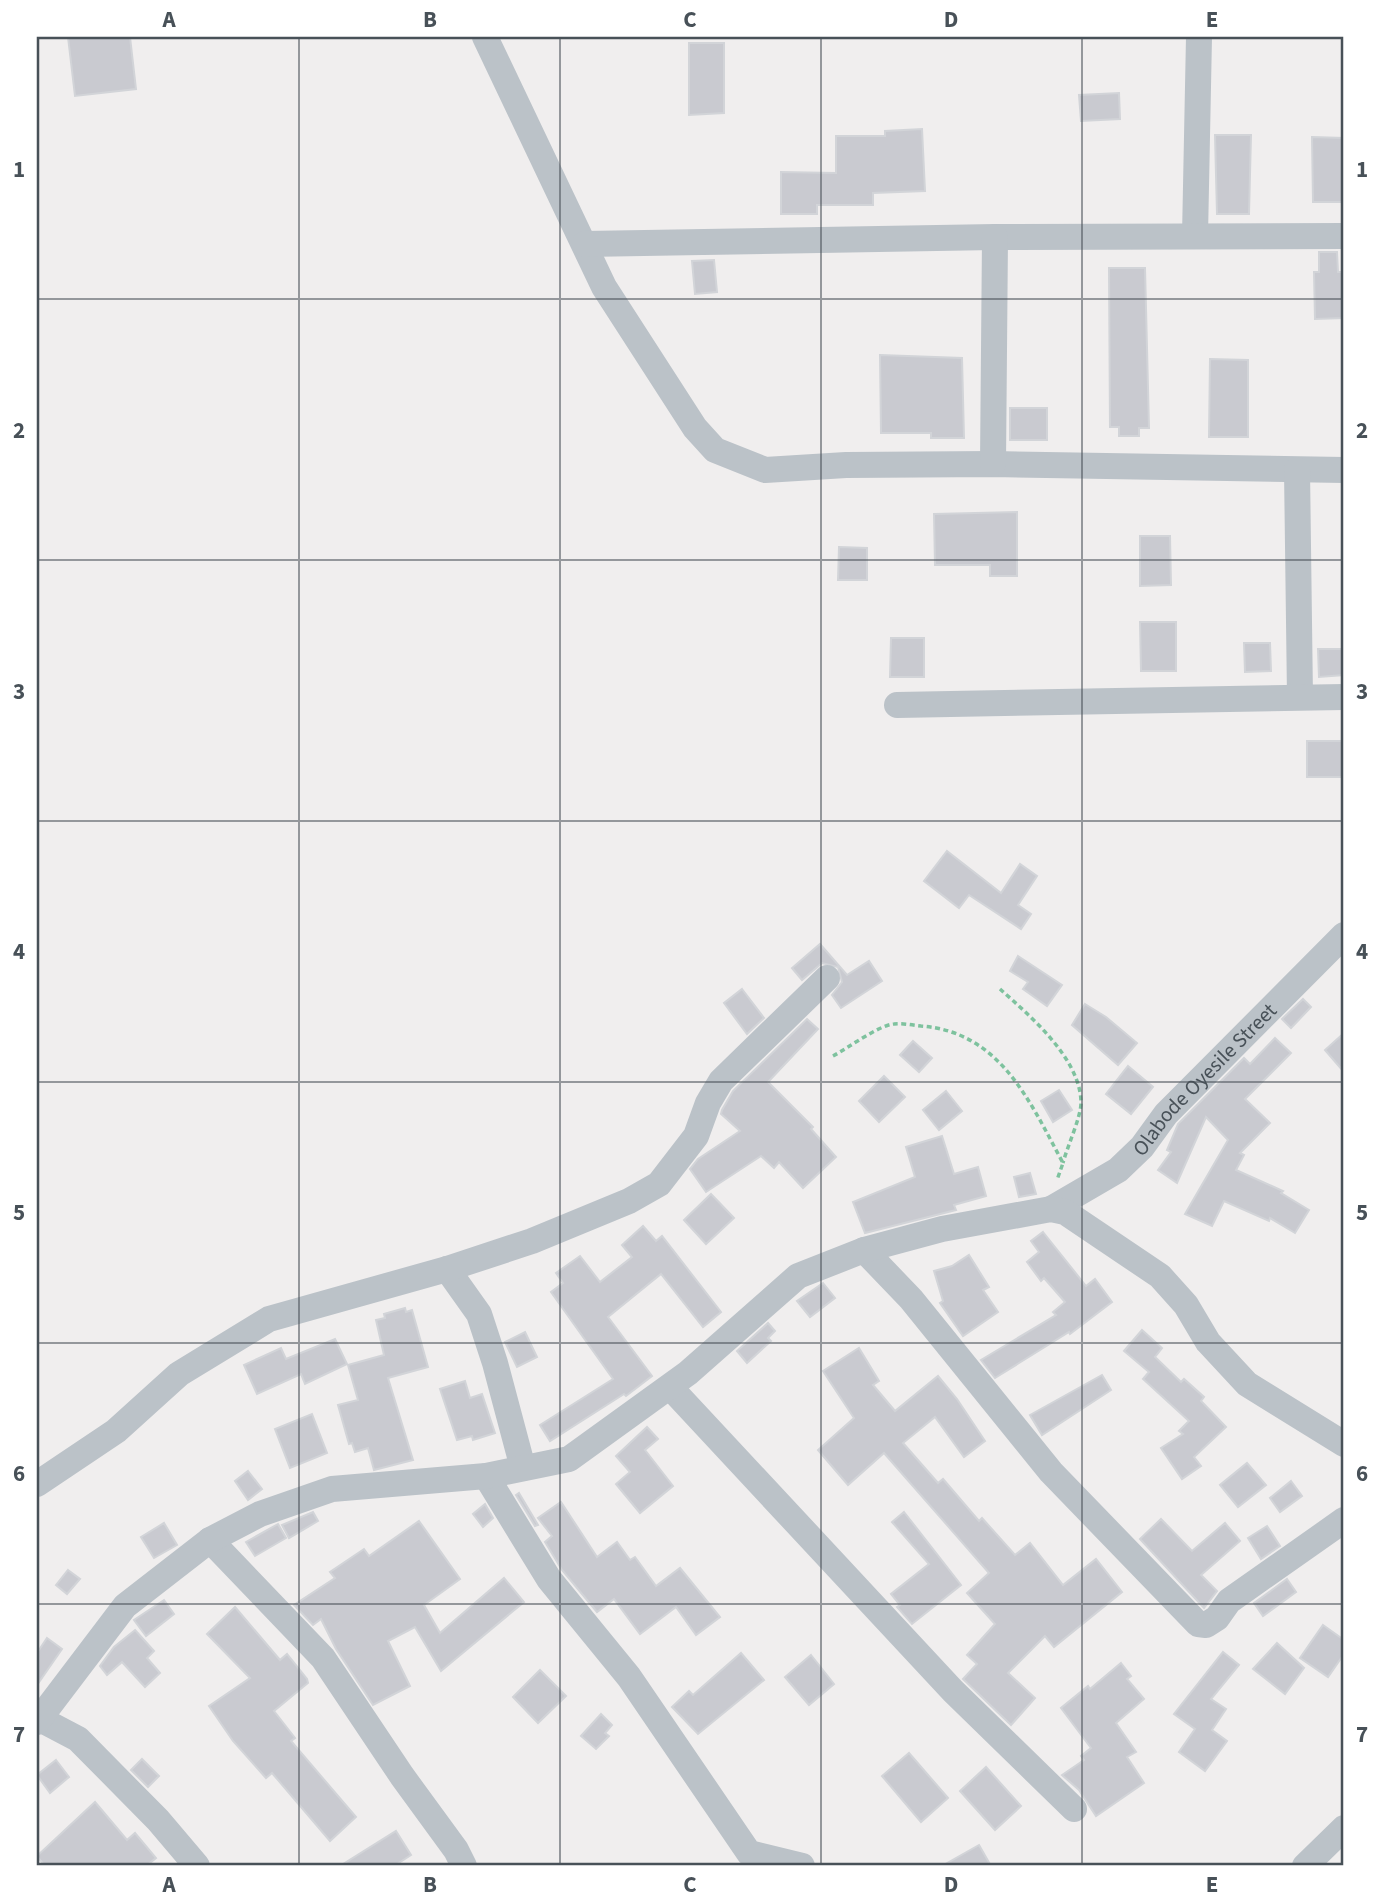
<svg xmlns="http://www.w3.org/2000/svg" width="1381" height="1903" font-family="'Source Sans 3',sans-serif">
  <rect width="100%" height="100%" fill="#f0eeee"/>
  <g fill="#c9cad0" stroke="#d2d4d8" stroke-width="2">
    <path d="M68,37H130L136,89L75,96Z"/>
    <path d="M689,43H724V113L689,115Z"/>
    <path d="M1119,93L1120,119L1081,121L1079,95Z"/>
    <path d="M922,129L925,191L873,193V205H817V214H781V172L836,173V136H885V131Z"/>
    <path d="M1215,135H1251L1249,214H1217Z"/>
    <path d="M1312,137L1344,138V202H1313Z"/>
    <path d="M1319,252H1337L1338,272H1344V318L1315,319L1314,272H1319Z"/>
    <path d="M714,260L717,292L695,294L692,261Z"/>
    <path d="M1109,268H1145L1149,428H1139V436H1119V427H1110Z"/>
    <path d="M880,355L962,358L964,438H931V433H881Z"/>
    <path d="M1210,359L1248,360V437H1209Z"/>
    <rect x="1010" y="408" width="37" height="32"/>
    <path d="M1017,512V576H990V565H935L934,514Z"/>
    <path d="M1140,536H1170L1171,585L1140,586Z"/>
    <path d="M839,547L867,548V580H838Z"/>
    <path d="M1140,622H1176V671H1141Z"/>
    <path d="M891,638H924V677H890Z"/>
    <path d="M1244,643H1270L1271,671L1245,672Z"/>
    <path d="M1318,649H1344V675L1319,677Z"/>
    <rect x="1307" y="741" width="37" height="36"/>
    <path d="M947,851L1001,893L1020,864L1037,876L1018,905L1031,914L1021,929L969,895L959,908L924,881Z"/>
    <path d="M820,944L847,975L869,961L882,981L841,1008L832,995L842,982L838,967L822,963L802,980L792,968Z"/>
    <path d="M1018,956L1062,985L1047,1006L1023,989L1028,982L1010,971Z"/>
    <path d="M742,989L764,1018L747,1034L724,1003Z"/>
    <path d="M1303,999L1311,1007L1291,1028L1282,1019Z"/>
    <path d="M1085,1004L1106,1017L1137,1043L1118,1065L1072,1025Z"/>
    <path d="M807,1019L818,1029L768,1082L813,1127L811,1129L836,1157L803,1188L779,1162L774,1168L761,1156L706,1192L690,1169L698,1159L740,1131L721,1114L722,1110L733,1091Z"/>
    <path d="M1344,1033V1072L1325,1050Z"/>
    <path d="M1275,1038L1291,1053L1245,1099L1270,1123L1240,1153L1244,1155L1236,1170L1283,1191L1281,1193L1309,1210L1295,1233L1270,1218L1269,1221L1224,1201L1212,1226L1185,1214L1228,1140L1206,1117L1177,1183L1158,1170L1171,1152L1167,1150L1178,1124L1244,1058L1250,1064Z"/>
    <path d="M913,1041L932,1058L919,1072L900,1055Z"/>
    <path d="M1128,1066L1153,1087L1131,1114L1106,1094Z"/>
    <path d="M884,1076L905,1097L879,1122L859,1101Z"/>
    <path d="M1059,1090L1072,1110L1053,1122L1041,1101Z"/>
    <path d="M946,1091L962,1111L939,1130L923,1110Z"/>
    <path d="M942,1136L954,1174L978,1167L986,1196L954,1205L956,1210L865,1233L853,1202L915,1177L906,1147Z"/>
    <path d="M1030,1173L1036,1194L1019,1197L1014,1177Z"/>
    <path d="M711,1194L734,1218L706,1244L684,1220Z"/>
    <path d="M643,1226L656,1241L662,1236L721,1312L703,1327L661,1274L608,1317L652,1376L626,1396L624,1394L550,1441L540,1425L613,1379L551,1292L563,1283L556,1273L580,1256L600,1282L632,1257L622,1245Z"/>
    <path d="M1043,1232L1086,1286L1095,1279L1112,1302L1070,1334L1069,1332L995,1378L981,1360L1056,1315L1053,1312L1065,1302L1044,1278L1041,1281L1027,1262L1039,1252L1031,1241Z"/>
    <path d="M969,1255L989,1287L983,1290L998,1312L963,1336L940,1303L943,1301L934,1271L952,1266Z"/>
    <path d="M823,1283L835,1298L810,1317L797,1301Z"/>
    <path d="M405,1308L406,1312L412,1310L428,1367L388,1378L413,1460L374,1470L368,1448L355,1452L352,1443L349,1444L338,1405L358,1400L348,1365L384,1355L376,1320L385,1318L384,1314Z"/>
    <path d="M768,1323L775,1331L768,1338L771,1341L747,1363L737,1351Z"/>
    <path d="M1142,1330L1162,1348L1155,1357L1181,1382L1184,1379L1204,1397L1201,1401L1226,1427L1194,1457L1201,1466L1182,1479L1161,1448L1183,1434L1179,1431L1189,1421L1143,1379L1149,1372L1124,1351Z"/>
    <path d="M525,1332L537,1357L517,1367L505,1342Z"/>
    <path d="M335,1339L347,1364L305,1384L301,1374L257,1394L244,1365L281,1348L286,1359Z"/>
    <path d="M859,1348L879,1381L873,1385L895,1411L938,1376L957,1399L985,1441L964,1457L935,1417L903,1443L938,1483L943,1479L979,1521L982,1518L1015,1555L1030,1543L1063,1585L1096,1559L1122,1592L1054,1647L1045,1636L1008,1673L1035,1698L1011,1725L963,1679L977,1664L967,1655L995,1624L967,1593L989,1573L884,1453L848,1485L818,1450L854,1418L823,1371Z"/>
    <path d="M1102,1375L1111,1390L1042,1435L1030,1415Z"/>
    <path d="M465,1381L470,1398L482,1394L495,1433L473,1440L472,1436L457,1440L440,1389Z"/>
    <path d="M312,1414L327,1453L290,1468L275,1429Z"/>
    <path d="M647,1427L658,1439L645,1450L673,1486L640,1513L616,1484L630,1472L616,1456Z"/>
    <path d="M1247,1463L1266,1485L1238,1507L1220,1485Z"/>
    <path d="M248,1471L262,1489L248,1500L235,1481Z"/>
    <path d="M1291,1481L1302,1496L1280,1512L1270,1498Z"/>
    <path d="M519,1493L538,1525L535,1526L516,1495Z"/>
    <path d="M561,1502L597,1557L617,1542L630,1560L635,1557L656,1586L680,1568L720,1617L696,1635L676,1607L640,1634L614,1599L597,1612L562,1570L545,1542L552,1536L538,1518Z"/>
    <path d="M485,1504L493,1518L483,1527L473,1514Z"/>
    <path d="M313,1512L318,1521L289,1538L282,1525Z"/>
    <path d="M904,1512L961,1585L912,1624L897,1607L900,1605L891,1594L929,1564L892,1522Z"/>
    <path d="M1161,1519L1192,1551L1225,1523L1240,1541L1201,1575L1217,1591L1204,1608L1140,1539Z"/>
    <path d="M419,1521L460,1579L424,1605L440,1633L504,1578L524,1602L441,1671L415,1627L388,1641L410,1686L373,1705L336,1649L321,1619L313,1625L294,1605L335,1578L330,1572L364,1549L369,1556Z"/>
    <path d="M164,1523L177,1545L154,1558L141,1537Z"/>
    <path d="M278,1524L286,1538L255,1556L246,1542Z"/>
    <path d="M1267,1526L1280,1546L1261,1559L1248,1538Z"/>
    <path d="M68,1570L80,1579L67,1594L56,1585Z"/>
    <path d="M1287,1579L1296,1592L1263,1616L1254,1603Z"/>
    <path d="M164,1600L174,1614L146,1636L134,1620Z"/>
    <path d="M235,1607L280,1660L287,1654L307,1679L308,1683L274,1711L295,1738L291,1741L356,1817L330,1841L272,1773L266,1778L233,1741L209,1706L250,1678L207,1634Z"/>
    <path d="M1323,1625L1344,1640V1654L1328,1677L1300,1658Z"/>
    <path d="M135,1630L154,1651L147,1658L160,1673L145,1687L122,1662L107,1675L100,1666L114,1647Z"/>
    <path d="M47,1638L62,1649L37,1685V1653Z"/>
    <path d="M1277,1643L1304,1668L1285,1694L1253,1669Z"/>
    <path d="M1223,1652L1239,1665L1211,1699L1226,1709L1212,1730L1227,1741L1205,1771L1179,1752L1195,1729L1174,1714Z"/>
    <path d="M741,1653L764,1680L698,1734L672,1707L689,1691L693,1695Z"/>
    <path d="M811,1655L834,1684L809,1705L785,1677Z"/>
    <path d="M1121,1663L1131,1676L1127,1679L1144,1699L1116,1723L1136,1752L1127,1757L1144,1783L1096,1816L1079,1790L1062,1775L1084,1760L1081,1756L1091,1748L1061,1708L1088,1686L1090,1689Z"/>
    <path d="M540,1670L566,1696L538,1723L513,1697Z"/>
    <path d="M601,1714L612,1725L605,1733L609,1736L596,1749L581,1736Z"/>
    <path d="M909,1753L948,1798L921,1822L882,1776Z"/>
    <path d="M142,1759L159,1776L148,1787L131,1770Z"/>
    <path d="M56,1760L69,1777L50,1793L37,1775Z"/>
    <path d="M986,1767L1021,1806L995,1830L960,1791Z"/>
    <path d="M95,1802L127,1840L135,1833L156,1858L146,1866H45L37,1856Z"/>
    <path d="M396,1831L411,1855L394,1866H340Z"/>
    <path d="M979,1845L991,1866H942Z"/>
  </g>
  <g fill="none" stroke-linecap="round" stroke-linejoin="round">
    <g stroke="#7ec29e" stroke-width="3.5" stroke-dasharray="5 3.5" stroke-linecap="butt">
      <path d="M1000,989C1030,1016 1079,1057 1081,1101C1082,1115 1067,1147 1063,1163"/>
      <path d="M833,1056C848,1048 879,1025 894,1024C902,1023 912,1025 921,1026C1000,1032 1029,1100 1063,1163L1057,1180"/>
    </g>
    <g stroke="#bbc2c8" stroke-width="26">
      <path d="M485,37L604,287L695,428L715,450L765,470L846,465L993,464L1344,470"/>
      <path d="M1195,236L1199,37"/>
      <path d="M585,244L995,237L1344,236"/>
      <path d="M993,464L995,237"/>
      <path d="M1297,470L1300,697"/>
      <path d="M897,705L1344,697"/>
      <path id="s1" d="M1051,1209L1118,1170L1142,1147L1166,1114L1344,935"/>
      <path d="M864,1250L911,1299L1051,1472L1198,1624L1206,1625L1217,1618L1229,1601L1344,1520"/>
      <path d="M447,1269L479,1314L495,1363L523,1468"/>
      <path d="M670,1387L953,1691L1074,1809"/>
      <path d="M486,1476L549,1579L629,1677L749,1853L802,1866"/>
      <path d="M37,1484L116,1431L179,1374L269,1319L447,1269L532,1241L629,1201L659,1184L696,1136L708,1103L721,1081L827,978"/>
      <path d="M210,1540L323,1658L402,1776L456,1850L464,1866"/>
      <path d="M40,1719L78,1739L158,1820L197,1866"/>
      <path d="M37,1722L125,1606L210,1540L260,1514L332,1489L486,1476L569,1459L688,1373L798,1276L864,1250L942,1229L1051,1209L1065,1212L1160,1276L1186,1305L1208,1342L1247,1384L1344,1444"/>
      <path d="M1305,1866L1344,1828"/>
    </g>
  </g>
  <path fill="none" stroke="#485158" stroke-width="2" stroke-opacity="0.55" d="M299,37V1866M560,37V1866M821,37V1866M1082,37V1866M37,299H1344M37,560H1344M37,821H1344M37,1082H1344M37,1343H1344M37,1604H1344"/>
  <g text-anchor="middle" stroke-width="7" stroke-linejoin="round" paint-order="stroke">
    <g font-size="21" fill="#485158" stroke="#fff">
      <text dy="7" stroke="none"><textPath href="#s1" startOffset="203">Olabode Oyesile Street</textPath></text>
    </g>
  </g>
  <rect width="1381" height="1903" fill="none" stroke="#ffffff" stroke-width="77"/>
  <rect x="38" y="38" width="1304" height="1826" fill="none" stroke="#485158" stroke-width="2.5"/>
  <g font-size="23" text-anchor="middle" font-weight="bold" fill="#485158">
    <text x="169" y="27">A</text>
    <text x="430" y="27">B</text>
    <text x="690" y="27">C</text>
    <text x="951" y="27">D</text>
    <text x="1212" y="27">E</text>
    <text x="19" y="177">1</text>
    <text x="1362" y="177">1</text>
    <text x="19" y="438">2</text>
    <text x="1362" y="438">2</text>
    <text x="19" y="699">3</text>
    <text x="1362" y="699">3</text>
    <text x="19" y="959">4</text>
    <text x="1362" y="959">4</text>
    <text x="19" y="1220">5</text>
    <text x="1362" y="1220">5</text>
    <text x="19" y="1481">6</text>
    <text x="1362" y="1481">6</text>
    <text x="19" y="1742">7</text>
    <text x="1362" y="1742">7</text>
    <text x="169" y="1892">A</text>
    <text x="430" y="1892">B</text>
    <text x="690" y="1892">C</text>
    <text x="951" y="1892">D</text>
    <text x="1212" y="1892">E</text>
  </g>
</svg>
